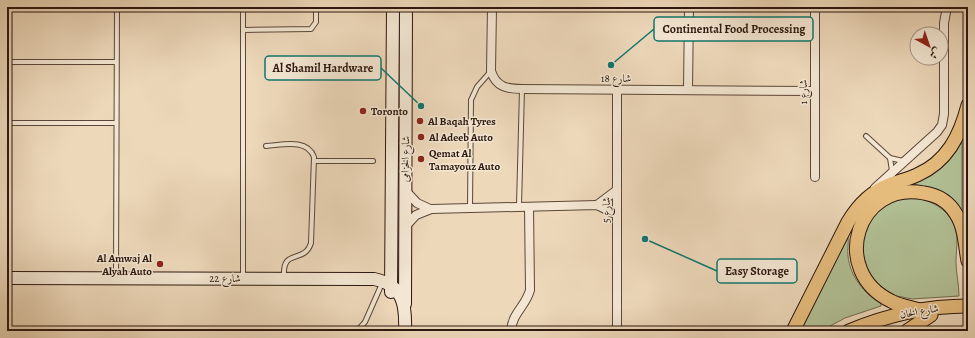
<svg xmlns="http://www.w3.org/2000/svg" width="975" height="338" font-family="Alegreya,Amiri,serif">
  <rect width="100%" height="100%" fill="#edd8ba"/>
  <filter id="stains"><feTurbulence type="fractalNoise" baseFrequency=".005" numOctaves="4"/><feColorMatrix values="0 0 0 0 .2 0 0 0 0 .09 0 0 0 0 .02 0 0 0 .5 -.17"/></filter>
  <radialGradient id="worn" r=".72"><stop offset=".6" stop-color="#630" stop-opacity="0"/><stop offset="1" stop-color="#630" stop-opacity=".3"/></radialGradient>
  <g fill="#b2c095" stroke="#6f6c52">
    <path d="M961,143H962V212L936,190L913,184L938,170L951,158Z"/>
    <path d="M919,198C940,204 956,216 957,240C957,247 956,254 956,262C956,273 959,284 959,296L912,299L892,295L871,279L861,255L865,229L876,213L886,205L899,199Z"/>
    <path d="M848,237C849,243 847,250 848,256C850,276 864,294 881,303V306L845,318L821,331H800L846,238Z"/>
  </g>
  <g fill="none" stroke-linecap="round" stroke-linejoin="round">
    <defs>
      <g id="lane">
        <path d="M243,7V277"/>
        <path d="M243,30L311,29L316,22V7"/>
        <path d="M7,62H116"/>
        <path d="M7,123H116"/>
        <path d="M866,136L890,158L903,161"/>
        <path d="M266,146C282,145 307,138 314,157L311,243C304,265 282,247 284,277"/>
        <path d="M890,158L892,171"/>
        <path d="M315,161H373"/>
        <path d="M519,206L522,89"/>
        <path d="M470,207L471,100L477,87L491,71"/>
        <path d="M116,277L117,7"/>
        <path d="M357,331L365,322L380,288"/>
      </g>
      <g id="street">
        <path d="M492,7L491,71C496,87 507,89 522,89L814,91"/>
        <path d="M617,89V331"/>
        <path d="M688,90L689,7"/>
        <path d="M815,177V7"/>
        <path d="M875,188L937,132L942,125L944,114V23L947,7"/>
        <path d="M405,190L417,203L430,209"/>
        <path d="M597,205L617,190"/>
        <path d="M405,227L416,215L431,209L597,205L617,215"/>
        <path d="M511,331C512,313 526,306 530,290L529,207"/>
      </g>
      <g id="secondary">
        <path d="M7,278L374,279C404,285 406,306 405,331"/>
        <path d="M391,292L393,7"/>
        <path d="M405,304L406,7"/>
      </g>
      <g id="primary">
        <path d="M920,310C910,307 900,306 891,301C829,271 857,180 924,193C937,195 949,202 956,214C965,227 965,246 968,261"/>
        <path d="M793,331L848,222C858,205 872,191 891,184C900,181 909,179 917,175C947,162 960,136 968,105"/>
        <path d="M849,331C887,315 927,306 968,306"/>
        <path d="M907,331L931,315"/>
      </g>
    </defs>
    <use href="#lane" stroke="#5c473a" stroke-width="6"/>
    <use href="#street" stroke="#5c473a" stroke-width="10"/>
    <use href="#secondary" stroke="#2c170f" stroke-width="14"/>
    <use href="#primary" stroke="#2c170f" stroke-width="15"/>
    <use href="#lane" stroke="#f3e6d2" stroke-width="4"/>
    <use href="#street" stroke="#f3e6d2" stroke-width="8"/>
    <use href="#secondary" stroke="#f3e6d2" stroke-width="12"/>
    <use href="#primary" stroke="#e6bc7d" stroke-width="13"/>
  </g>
  <g fill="#8f2418" stroke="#f3e6d2" stroke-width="1.5">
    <circle cx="363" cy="111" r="4"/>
    <circle cx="420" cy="121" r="4"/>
    <circle cx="421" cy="137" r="4"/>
    <circle cx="421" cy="159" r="4"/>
    <circle cx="160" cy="264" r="4"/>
  </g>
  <g text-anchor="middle" stroke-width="3" stroke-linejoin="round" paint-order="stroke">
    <g font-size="11" fill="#2c170f" stroke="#f3e6d2">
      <text x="616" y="82">شارع 18</text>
      <text transform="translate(803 92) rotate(-90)" y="4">شارع 1</text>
      <text transform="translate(405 159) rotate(-89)" y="4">شارع الخزامى</text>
      <text transform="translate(606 210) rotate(-90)" y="4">شارع 5</text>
      <text x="225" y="282">شارع 22</text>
      <text transform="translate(919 311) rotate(-10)" y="4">شارع الخان</text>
    </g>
    <g font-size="11" font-weight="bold" fill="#2c170f" stroke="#f3e6d2" text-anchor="start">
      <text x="371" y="115">Toronto</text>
      <text x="428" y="125">Al Baqah Tyres</text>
      <text x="429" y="141">Al Adeeb Auto</text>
      <text x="429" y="157">Qemat Al<tspan x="429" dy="13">Tamayouz Auto</tspan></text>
      <text x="152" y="262" text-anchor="end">Al Amwaj Al<tspan x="152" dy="13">Alyah Auto</tspan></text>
    </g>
  </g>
  <path fill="none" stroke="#0f766e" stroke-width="1.5" d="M611 65L654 29M421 106L381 68M645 239L717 271"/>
  <g fill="#0f766e" stroke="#f3e6d2" stroke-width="1.5">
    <circle cx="611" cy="65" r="4"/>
    <circle cx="421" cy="106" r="4"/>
    <circle cx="645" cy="239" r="4"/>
  </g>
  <g fill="#f3e6d2" stroke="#0f766e" stroke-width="1.5">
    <rect x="654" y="17" width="159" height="24" rx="4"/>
    <rect x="265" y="56" width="116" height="24" rx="4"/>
    <rect x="717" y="259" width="80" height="24" rx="4"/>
  </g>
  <g font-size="12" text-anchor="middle" font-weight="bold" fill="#2c170f">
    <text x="734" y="33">Continental Food Processing</text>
    <text x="323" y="72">Al Shamil Hardware</text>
    <text x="757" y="275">Easy Storage</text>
  </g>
  <rect width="975" height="338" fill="none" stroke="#edd8ba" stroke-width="24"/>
  <rect x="8" y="8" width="959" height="322" fill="none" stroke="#2c170f" stroke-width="2"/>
  <rect x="12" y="12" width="951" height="314" fill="none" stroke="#2c170f"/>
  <g transform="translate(929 46) rotate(140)"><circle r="19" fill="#f3e6d2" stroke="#a39384"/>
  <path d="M0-3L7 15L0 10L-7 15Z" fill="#8f2418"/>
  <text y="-6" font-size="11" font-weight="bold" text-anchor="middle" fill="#2c170f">ش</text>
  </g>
  <rect width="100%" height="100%" filter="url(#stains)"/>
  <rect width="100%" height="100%" fill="url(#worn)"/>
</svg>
